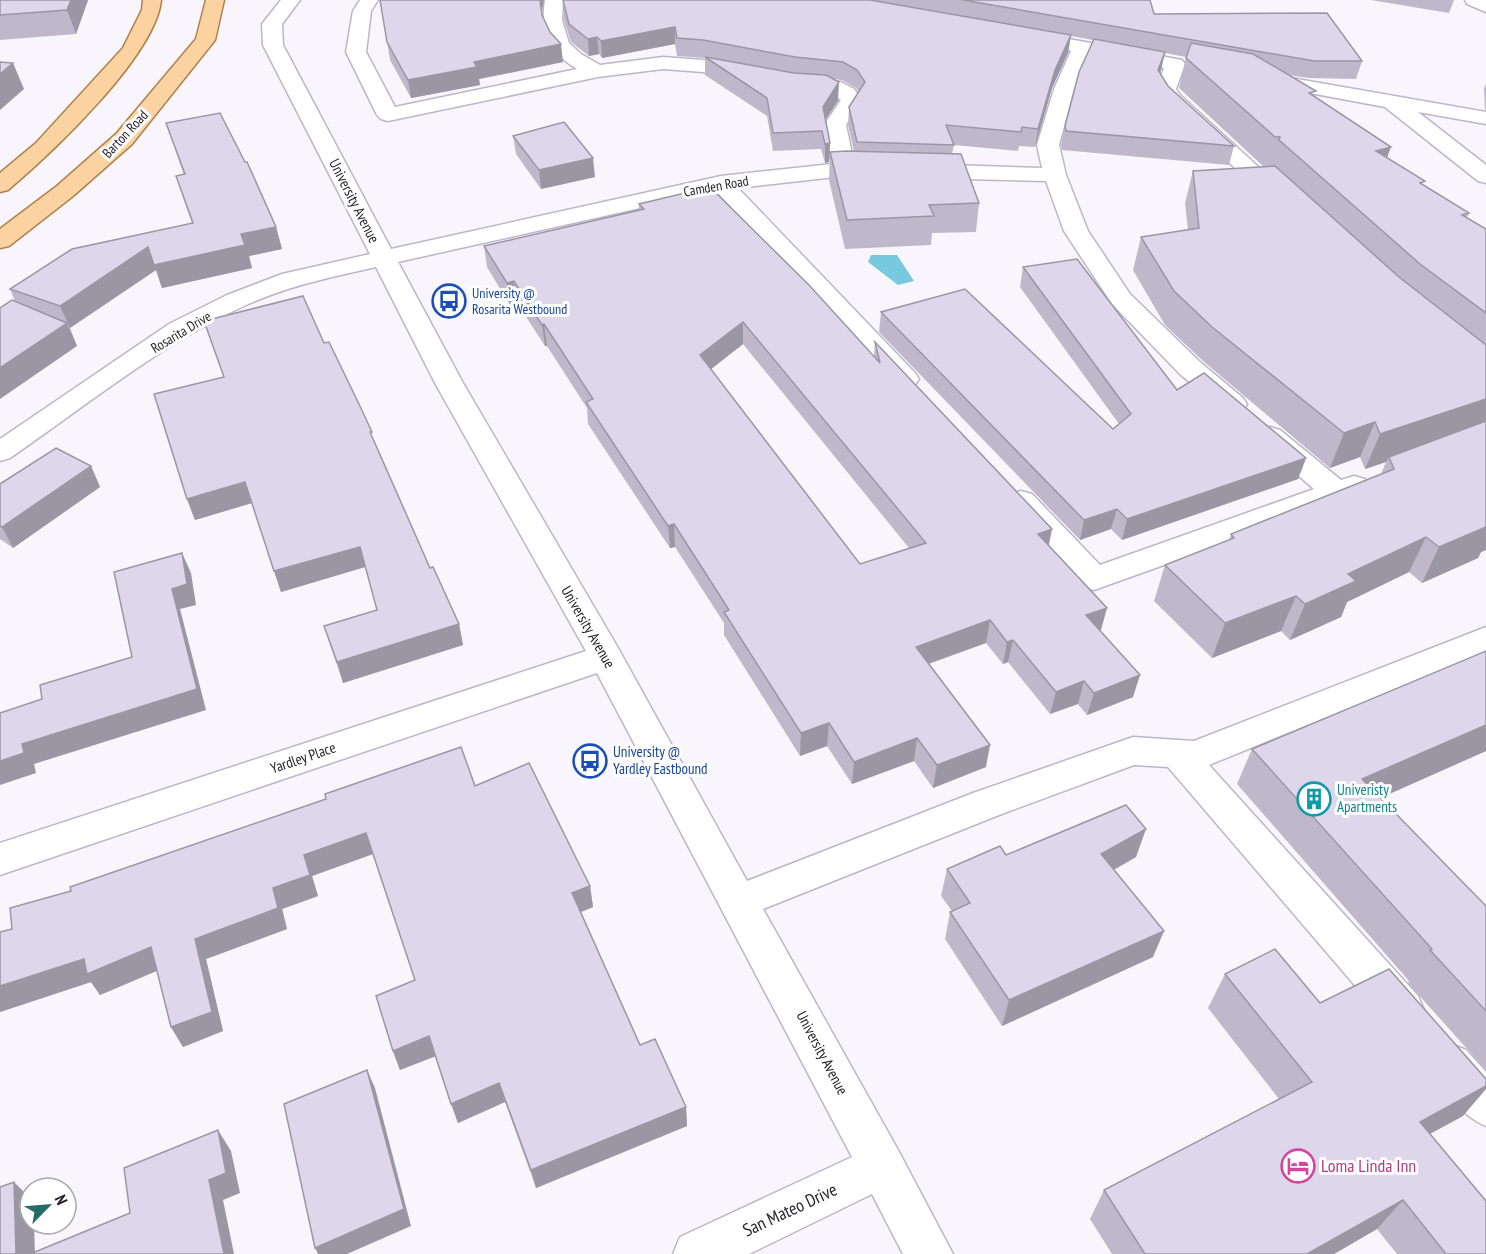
<svg xmlns="http://www.w3.org/2000/svg" width="1486" height="1254" font-family="'PT Sans Narrow',sans-serif">
  <rect width="100%" height="100%" fill="#f8f5fd"/>
  <path fill="#77cade" d="M871,255H897L914,281L898,285L868,262Z"/>
  <g fill="none" stroke-linecap="round" stroke-linejoin="round">
    <defs>
      <g id="minor">
        <path d="M281,0H300L282,24L283,45L391,249L721,176L832,164L824,125L841,100L826,91L794,89L703,72L663,69L598,77L388,121L381,119L377,115L346,52L353,11L360,0H378L371,11L366,52L395,107L577,69C550,53 540,31 545,0H563L562,20L569,43L581,54L600,65L663,57L703,60L794,77L841,82L854,89L862,100L846,125L854,163L882,165L885,170L882,175L844,176L738,188L915,373L919,379L915,385L905,387L895,385L716,191L398,262L463,383L618,648L747,881L973,793L1133,737L1194,741L1486,627V652L1209,765L1418,996L1424,1010L1418,1024L1403,1029L1388,1024L1168,767L1134,765L999,815L763,909L898,1150L953,1254H903L872,1194L749,1254H673L680,1237L852,1157L597,673L0,875V843L586,651L435,383L376,267C331,277 287,286 244,306C163,343 84,407 10,458L0,461V439L169,324L227,295L282,274L370,254L263,45L262,24Z"/>
        <path d="M1465,0H1486V12L1467,4Z"/>
        <path d="M1026,31L1182,60L1185,64L1176,89L1180,95L1292,198L1288,203L1280,205L1272,203L1166,103L1156,89L1164,68L1090,54L1074,89L1059,145L1066,175L1088,231L1130,294L1201,363L1243,398L1247,404L1243,410L1233,412L1223,410L1181,375L1112,304L1064,231L1046,181L922,178L914,176L911,171L914,166L922,164L1042,168L1037,145L1054,89L1071,51L1019,41L1016,37L1019,33Z"/>
        <path d="M1263,73L1486,112V124L1418,112L1486,165V183L1478,181L1385,107L1256,83L1253,79L1256,75Z"/>
        <path d="M1270,427L1280,430L1341,480L1354,476L1365,479L1369,486L1365,493L1094,590L1083,587L1006,501L1010,494L1021,491L1032,494L1100,565L1314,489L1260,442L1256,436L1260,430Z"/>
        <path d="M1451,1044L1466,1050L1486,1072V1126C1461,1116 1440,1088 1429,1064L1436,1050Z"/>
      </g>
      <g id="major">
        <path d="M143,0H161C156,55 51,154 8,190L0,192V173L36,143L123,48L142,10Z"/>
        <path d="M206,0H224L215,40L132,144L73,196L9,246L0,248V229L57,186L116,134L196,39Z"/>
      </g>
    </defs>
    <use href="#minor" stroke="#bdb5c9" stroke-width="3"/>
    <use href="#major" stroke="#af824f" stroke-width="3"/>
    <use href="#minor" fill="#fff" fill-rule="evenodd"/>
    <use href="#major" fill="#fbd3a1" fill-rule="evenodd"/>
  </g>
  <g fill="#bfb8ca" fill-rule="evenodd">
    <path d="M0,0H88L76,34L0,40Z"/>
    <path d="M380,0L542,11V15L563,62L479,79L480,85L411,98L390,60Z"/>
    <path d="M563,0H1126L1154,14L1362,61L1356,79L1309,78L1288,75L1387,158L1424,185L1469,213L1467,217L1486,229V550L1481,552L1478,558L1422,583L1409,572L1347,602L1341,617L1290,640L1281,631L1212,658L1154,601L1165,565L1229,540L1231,534L1381,474L1386,462L1365,469L1360,457L1330,468L1203,361L1165,325L1133,270L1141,237L1188,230L1185,203L1193,171L1264,167L1179,88L1186,57L1165,53L1160,73L1168,86L1234,146L1229,165L1062,150L1061,145L1065,126L1093,40L1071,36L1068,53L1052,88L1035,147L1019,146L1018,151L954,145L952,154L979,203L976,232L932,233L931,245L845,249L829,180L830,152L854,151L848,125L849,107L859,92L856,88L842,80L833,79L838,101L825,120L830,143L829,162L825,163L821,149L773,151L767,116L705,75V58L677,56L675,44L602,58L599,54L589,56L571,42L564,20Z"/>
    <path d="M1371,0H1454L1449,13Z"/>
    <path d="M1486,84V110H1485L1484,88Z"/>
    <path d="M166,123L276,227L282,249L249,256L252,268L162,288L156,270L70,328L77,346L15,301L10,289L192,223L176,176L184,175Z"/>
    <path d="M513,136L595,177L541,189L516,154Z"/>
    <path d="M639,204L874,356L875,342L1052,529L1049,545L1101,630L1100,631L1133,697L1087,715L1078,704L1050,714L1008,662L1003,664L986,643L929,664L986,767L933,788L914,761L852,784L827,746L800,756L724,635V623L675,547L670,548L588,424L587,408L547,346H545L517,303L510,305L487,267L484,246L639,210ZM743,344L909,548L860,564L711,369Z"/>
    <path d="M1023,267L1177,390L1306,458L1298,479L1122,540L1111,529L1080,540L879,332L881,312L1113,429L1119,424L1020,287Z"/>
    <path d="M324,343L375,445L430,568L459,624L463,645L343,683L324,626L377,610L365,567L281,592L252,503L195,520L187,499L224,377Z"/>
    <path d="M91,466L100,487L13,548L0,539V484Z"/>
    <path d="M1486,651V751L1380,798L1486,906V1070L1408,983L1409,981L1237,784L1252,749Z"/>
    <path d="M475,786L590,886L593,907L581,912L640,1045L686,1107L687,1126L536,1188L505,1102L458,1123L435,1056L400,1070L393,1051L415,980L373,854L312,876L318,896L282,909L287,929L206,959L223,1031L183,1047L171,1027L157,971L100,995L91,982L0,1012V932Z"/>
    <path d="M1136,857L1114,870L1153,957L1002,1026L945,939L950,912L952,911L941,896L947,869Z"/>
    <path d="M1225,974L1320,1003L1463,1116L1430,1134L1486,1254H1397L1377,1229L1334,1254H1112L1090,1219L1104,1190L1279,1099L1208,1008Z"/>
  </g>
  <g fill="#9b96a4">
    <path d="M71,0H88L76,34L67,10Z"/>
    <path d="M540,0H544L542,11Z"/>
    <path d="M675,27V44L602,58L601,41Z"/>
    <path d="M1071,35L1068,53L1052,88L1035,147L1038,129L1055,70Z"/>
    <path d="M597,37L599,54L589,56L588,39Z"/>
    <path d="M561,44L563,62L479,79L480,85L411,98L408,80L474,62Z"/>
    <path d="M1165,52L1161,70L1154,88L1158,70Z"/>
    <path d="M13,63L24,89L0,110V74Z"/>
    <path d="M839,82L838,101L822,125L823,107Z"/>
    <path d="M830,143L829,162L825,163V144Z"/>
    <path d="M1391,147L1379,179L1376,151Z"/>
    <path d="M593,158L595,177L541,189L539,170Z"/>
    <path d="M276,227L282,249L249,256L252,268L162,288L156,270L70,328L60,306L148,247L241,234Z"/>
    <path d="M514,281L517,303L510,305L507,283Z"/>
    <path d="M743,322V344L701,377L700,355Z"/>
    <path d="M67,323L77,346L0,399V368Z"/>
    <path d="M544,324L547,346H545L542,325Z"/>
    <path d="M1486,399V426L1389,457L1386,462L1365,469L1380,434Z"/>
    <path d="M1375,422L1360,457L1330,468L1344,433Z"/>
    <path d="M1306,458L1298,479L1122,540L1127,519Z"/>
    <path d="M91,466L100,487L13,548L2,527Z"/>
    <path d="M245,482L252,503L195,520L187,499Z"/>
    <path d="M1117,509L1111,529L1080,540L1084,520Z"/>
    <path d="M674,524L675,547L670,548L668,526Z"/>
    <path d="M1486,527V550L1481,552L1478,558L1422,583L1439,547Z"/>
    <path d="M1052,529L1047,552L1038,534Z"/>
    <path d="M1426,537L1409,572L1347,602L1341,617L1290,640L1305,604L1348,574Z"/>
    <path d="M360,547L365,567L281,592L274,571Z"/>
    <path d="M182,553L191,573L196,605L180,609L206,710L34,764L36,773L0,785V761L22,744L197,689L172,589Z"/>
    <path d="M1296,596L1281,631L1212,658L1225,623Z"/>
    <path d="M1107,608L1101,630L1080,638L1086,615Z"/>
    <path d="M990,620L986,643L913,669L916,647Z"/>
    <path d="M459,624L463,645L343,683L337,662Z"/>
    <path d="M1013,640L1008,662L1003,664L1007,642Z"/>
    <path d="M1140,675L1133,697L1087,715L1094,693Z"/>
    <path d="M1084,681L1078,704L1050,714L1056,692Z"/>
    <path d="M829,723L827,746L800,756L801,733Z"/>
    <path d="M1486,725V751L1344,814L1362,779Z"/>
    <path d="M917,738L914,761L852,784L854,762Z"/>
    <path d="M990,745L986,767L933,788L937,765Z"/>
    <path d="M1146,829L1136,857L1092,882L1101,854Z"/>
    <path d="M366,833L373,854L312,876L318,896L282,909L287,929L206,959L223,1031L183,1047L171,1027L195,939L273,888L304,855Z"/>
    <path d="M590,886L593,907L576,914L572,893Z"/>
    <path d="M1164,931L1153,957L1002,1026L1009,1000Z"/>
    <path d="M151,947L163,968L100,995L91,982L0,1012V986L84,959Z"/>
    <path d="M429,1036L436,1056L400,1070L393,1051Z"/>
    <path d="M367,1070L375,1088L411,1226L347,1254H318L315,1248Z"/>
    <path d="M499,1083L505,1102L458,1123L451,1104Z"/>
    <path d="M1486,1086V1089L1463,1116L1394,1153L1420,1122Z"/>
    <path d="M686,1107L687,1126L536,1188L531,1170Z"/>
    <path d="M218,1130L231,1151L240,1193L223,1200L234,1254H224L209,1180Z"/>
    <path d="M14,1182L30,1198V1224H34L35,1254H16Z"/>
    <path d="M1403,1200L1377,1229L1334,1254H1307Z"/>
  </g>
  <g fill="#ded6eb" stroke="#9b96a4" stroke-width="1.5" fill-rule="evenodd">
    <path d="M0,0H71L67,10L0,15Z"/>
    <path d="M380,0H540L542,15L550,32L561,44L474,62L477,67L408,80L387,42Z"/>
    <path d="M563,0H870L1071,35L1055,70L1038,129L1022,127L1021,132L946,125L954,145L857,142L849,107L865,82L857,70L843,62L795,57L703,40L677,38L675,27L601,41L597,37L588,39L569,24Z"/>
    <path d="M963,0H1150L1154,14L1327,13L1362,61H1314Z"/>
    <path d="M1094,39L1165,52L1158,70L1168,86L1234,146L1066,131L1065,126L1079,72Z"/>
    <path d="M1191,43L1253,54L1316,91L1309,93L1391,147L1376,151L1425,181L1420,183L1469,213L1462,215L1486,229V313L1420,264L1279,140L1280,137H1275L1186,58Z"/>
    <path d="M705,57L794,73L826,75L839,82L823,107L830,143L825,144L822,131L773,133L767,98Z"/>
    <path d="M0,62L13,63L0,74Z"/>
    <path d="M220,113L245,162H247L276,227L241,234L245,245L154,265L148,247L60,306L10,289L72,249L193,223L176,176L185,174L166,123Z"/>
    <path d="M564,122L593,158L539,170L513,136Z"/>
    <path d="M846,151L961,154L979,203L929,205L934,216L847,220L830,152Z"/>
    <path d="M1275,166L1399,277L1486,345V399L1380,434L1375,422L1344,433L1212,327L1174,291L1141,237L1199,228L1193,171Z"/>
    <path d="M710,187L809,285L880,363L875,342L1052,529L1038,534L1107,608L1086,615L1140,675L1094,693L1084,681L1056,692L1013,640L1007,642L990,620L916,647L990,745L937,765L917,738L854,762L829,723L801,733L724,612L729,610L674,524L668,526L586,402L593,399L544,324L542,325L514,281L507,283L484,246L644,209L639,204ZM743,322L926,543L860,564L700,355Z"/>
    <path d="M1077,259L1177,390L1204,373L1306,458L1127,519L1117,509L1084,520L881,312L965,289L1113,429L1131,414L1023,267Z"/>
    <path d="M303,296L324,343L329,342L358,402L372,432H370L430,568L433,567L459,624L337,662L324,626L377,610L360,547L274,571L245,482L187,499L154,394L224,377L204,321Z"/>
    <path d="M12,300L67,323L0,368V308Z"/>
    <path d="M1486,421V527L1439,547L1426,537L1348,574L1356,581L1305,604L1296,596L1225,623L1165,565L1234,538L1231,534L1394,469L1389,457Z"/>
    <path d="M56,448L91,466L2,527L0,526V484Z"/>
    <path d="M182,553L187,584L172,589L197,689L22,744L24,753L0,761V713L42,699L40,685L132,657L114,572Z"/>
    <path d="M1486,651V725L1362,779L1486,906V1011L1430,950L1432,949L1252,749Z"/>
    <path d="M461,747L475,786L529,763L590,886L572,893L640,1045L655,1039L686,1107L531,1170L499,1083L451,1104L429,1036L393,1051L376,996L415,980L366,833L304,855L310,875L273,888L278,908L195,939L212,1012L171,1027L151,947L87,974L84,959L0,986V932L12,929L10,908L71,891L70,887L326,799L325,794Z"/>
    <path d="M1126,805L1146,829L1101,854L1164,931L1009,1000L950,912L970,903L947,869L1000,846L1006,855Z"/>
    <path d="M1275,949L1320,1003L1389,969L1486,1079V1086L1420,1122L1486,1201V1254H1446L1403,1200L1307,1254H1145L1104,1190L1312,1082L1225,974Z"/>
    <path d="M367,1070L404,1209L315,1248L284,1104Z"/>
    <path d="M218,1130L226,1173L209,1180L224,1254H30L130,1213L124,1168Z"/>
    <path d="M14,1182L16,1254H0V1187Z"/>
  </g>
  <defs>
    <symbol id="bus-ring" viewBox="-11 -11 22 22"><circle r="9.5" fill="#fff" stroke="#1a4fb4" stroke-width="1.5"/><path d="M-5-6H5V4H4V6H2V4H-2V6H-4V4H-5ZM-3.5-4V0h7V-4ZM-3.5 1.2v1.5H-2V1.2ZM2 1.2v1.5H3.5V1.2Z" fill="#1a4fb4"/></symbol>
    <symbol id="building-ring" viewBox="-11 -11 22 22"><circle r="9.5" fill="#fff" stroke="#0f9aa8" stroke-width="1.5"/><path d="M-4-6H4V6H1V3H-1V6H-4ZM-2.5-4.3h1.7v1.8h-1.7ZM.8-4.3h1.7v1.8H.8ZM-2.5-1h1.7V.8h-1.7ZM.8-1h1.7V.8H.8Z" fill="#0f9aa8"/></symbol>
    <symbol id="hotel-ring" viewBox="-11 -11 22 22"><circle r="9.5" fill="#fff" stroke="#d1479c" stroke-width="1.5"/><path d="M-6-4.5h1.5V1H6V5H4.5V3h-9V5H-6ZM-4 0a1.8 1.8 0 1 1 3.6 0ZM.5 0V-2.5h3Q6-2.5 6 0Z" fill="#d1479c"/></symbol>
  </defs>
  <g fill-rule="evenodd">
    <use href="#bus-ring" x="430" y="282" width="38" height="38"/>
    <use href="#bus-ring" x="571" y="742" width="38" height="38"/>
    <use href="#building-ring" x="1295" y="780" width="38" height="38"/>
    <use href="#hotel-ring" x="1279" y="1147" width="38" height="38"/>
  </g>
  <g text-anchor="middle" stroke-width="6" stroke-linejoin="round" paint-order="stroke">
    <g font-size="14" fill="#26232b" stroke="#fff">
      <text transform="translate(125 134) rotate(-47)" y="5">Barton Road</text>
      <text transform="translate(716 186) rotate(-10)" y="5">Camden Road</text>
      <text transform="translate(181 332) rotate(-31)" y="5">Rosarita Drive</text>
    </g>
    <g font-size="14" fill="#164399" stroke="#fff" text-anchor="start">
      <text x="472" y="298">University @<tspan x="472" dy="16">Rosarita Westbound</tspan></text>
    </g>
    <g font-size="15" fill="#26232b" stroke="#fff">
      <text transform="translate(354 201) rotate(63)" y="5">University Avenue</text>
      <text transform="translate(588 627) rotate(60)" y="5">University Avenue</text>
      <text transform="translate(303 758) rotate(-19)" y="5">Yardley Place</text>
      <text transform="translate(822 1053) rotate(62)" y="5">University Avenue</text>
    </g>
    <g font-size="15" fill="#164399" stroke="#fff" text-anchor="start">
      <text x="613" y="757">University @<tspan x="613" dy="17">Yardley Eastbound</tspan></text>
    </g>
    <g font-size="15" fill="#0d838f" stroke="#fff" text-anchor="start">
      <text x="1337" y="795">Univeristy<tspan x="1337" dy="17">Apartments</tspan></text>
    </g>
    <g font-size="18" fill="#b23c85" stroke="#fff" text-anchor="start">
      <text x="1321" y="1172">Loma Linda Inn</text>
    </g>
    <g font-size="18" fill="#26232b" stroke="#fff">
      <text transform="translate(790 1210) rotate(-25)" y="6">San Mateo Drive</text>
    </g>
  </g>
  <g transform="translate(48 1206) rotate(65)"><circle r="28" fill="#ffffff" stroke="#a8a7aa" stroke-width="1.5"/>
  <path d="M0-4.5L10 22L0 15L-10 22Z" fill="#256d64"/>
  <text y="-9" font-size="16" font-weight="bold" text-anchor="middle" fill="#26232b">N</text>
  </g>
</svg>
